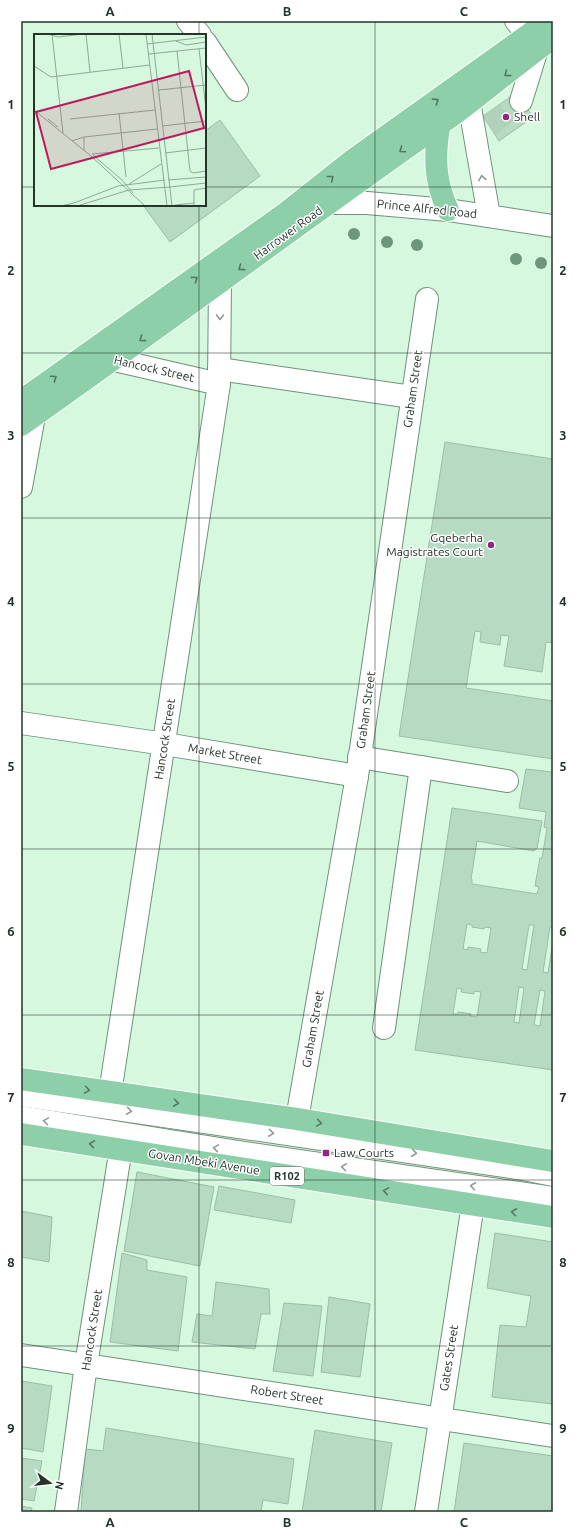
<svg xmlns="http://www.w3.org/2000/svg" width="574" height="1533" font-family="Ubuntu,sans-serif">
  <rect width="100%" height="100%" fill="#d5f8df"/>
  <g fill="#b7dac2" stroke="#9cbda6" fill-rule="evenodd">
    <path d="M516,93L533,117L499,141L483,116Z"/>
    <path d="M220,120L260,176L170,242L143,205H205V131Z"/>
    <path d="M445,442L553,459V643L546,642L542,672L504,666L509,636L501,635L500,645L480,642L481,632L475,631L466,688L553,701V759L399,736Z"/>
    <path d="M553,766V927H550L543,972L548,973L553,941V1070L415,1050L452,808L542,821L537,848L534,851L477,841L471,879H472V884L537,894L539,887L535,886L540,858H542L547,828L544,827L546,812L519,808L526,769L552,772ZM467,924L472,925V927L484,929L485,927L491,928L487,953L480,952L481,949L468,947V950L463,949ZM529,925H534L527,970L522,969ZM519,987L524,988L519,1023L514,1022ZM457,988L462,989L461,992L474,994V991L481,992L477,1017L470,1016L471,1014L458,1012V1014H453ZM540,990L545,991L540,1026L534,1025Z"/>
    <path d="M137,1172L214,1187L200,1266L124,1251Z"/>
    <path d="M219,1186L295,1200L291,1223L214,1210Z"/>
    <path d="M21,1211L52,1217L49,1262L21,1257Z"/>
    <path d="M495,1233L553,1242V1404L492,1397L500,1325L526,1327L531,1296L487,1288Z"/>
    <path d="M122,1253L147,1260V1270L187,1277L178,1351L110,1342Z"/>
    <path d="M216,1282L269,1289L270,1314H261L255,1349L192,1342L197,1314L212,1316Z"/>
    <path d="M329,1297L370,1304L360,1377L321,1372Z"/>
    <path d="M284,1303L322,1306L313,1376L273,1371Z"/>
    <path d="M21,1381L52,1386L43,1452L21,1448Z"/>
    <path d="M106,1428L294,1459L288,1504L263,1500L261,1512H81L85,1449L103,1451Z"/>
    <path d="M315,1430L392,1443L381,1512H302Z"/>
    <path d="M464,1443L553,1456V1512H454Z"/>
    <path d="M21,1458L42,1461L34,1501L21,1499Z"/>
    <path d="M21,1506L32,1508L31,1512H21Z"/>
  </g>
  <g fill="none" stroke-linecap="round" stroke-linejoin="round">
    <path stroke="#b2d1bb" stroke-width="22" stroke-dasharray="22 11" stroke-linecap="butt" d="M489,126L521,101"/>
    <defs>
      <g id="minor">
        <path d="M188,21L200,35"/>
        <path d="M516,21L528,35L537,49L521,101"/>
        <path d="M205,42L237,90"/>
        <path d="M469,102L489,216"/>
        <path d="M318,203H367L448,210L553,226"/>
        <path d="M97,356L219,384"/>
        <path d="M219,369L412,397"/>
        <path d="M21,487L34,416"/>
        <path d="M21,723L165,744L357,776"/>
        <path d="M359,757L507,781"/>
        <path d="M384,1028L421,767"/>
        <path d="M110,1093L219,384L220,283L214,268"/>
        <path d="M21,1095L518,1168L553,1175"/>
        <path d="M21,1117L245,1153L553,1198"/>
        <path d="M297,1119L357,776L427,299"/>
        <path d="M21,1355L553,1436"/>
        <path d="M66,1512L86,1365L121,1148"/>
        <path d="M426,1512L473,1204"/>
      </g>
      <g id="major">
        <path d="M440,122C434,154 434,181 448,210"/>
        <path d="M21,401L286,213L353,160L548,21"/>
        <path d="M21,425C166,323 308,216 453,115C487,90 519,62 553,38"/>
        <path d="M21,1079L297,1119L553,1161"/>
        <path d="M21,1134L553,1217"/>
      </g>
    </defs>
    <use href="#minor" stroke="#71917b" stroke-width="24"/>
    <use href="#major" stroke="#fff" stroke-width="24"/>
    <use href="#minor" stroke="#fff" stroke-width="22"/>
    <use href="#major" stroke="#8ccfa9" stroke-width="22"/>
  </g>
  <g fill="#70957d">
    <circle cx="354" cy="234" r="6"/>
    <circle cx="387" cy="242" r="6"/>
    <circle cx="417" cy="245" r="6"/>
    <circle cx="516" cy="259" r="6"/>
    <circle cx="541" cy="263" r="6"/>
  </g>
  <defs><path id="oneway-chevron" d="M-2-3.5L2.5 0L-2 3.5" fill="none" stroke-width="1.6" stroke-linecap="round" stroke-linejoin="round"/></defs>
  <g stroke="#537963">
    <use href="#oneway-chevron" transform="translate(507 74) rotate(143)"/>
    <use href="#oneway-chevron" transform="translate(436 101) rotate(-33)"/>
    <use href="#oneway-chevron" transform="translate(402 150) rotate(145)"/>
    <use href="#oneway-chevron" transform="translate(331 178) rotate(-39)"/>
    <use href="#oneway-chevron" transform="translate(241 268) rotate(144)"/>
    <use href="#oneway-chevron" transform="translate(195 279) rotate(-36)"/>
    <use href="#oneway-chevron" transform="translate(142 339) rotate(144)"/>
    <use href="#oneway-chevron" transform="translate(54 378) rotate(-35)"/>
    <use href="#oneway-chevron" transform="translate(87 1090) rotate(9)"/>
    <use href="#oneway-chevron" transform="translate(176 1103) rotate(8)"/>
    <use href="#oneway-chevron" transform="translate(319 1123) rotate(9)"/>
    <use href="#oneway-chevron" transform="translate(92 1144) rotate(-172)"/>
    <use href="#oneway-chevron" transform="translate(386 1191) rotate(-171)"/>
    <use href="#oneway-chevron" transform="translate(514 1212) rotate(-172)"/>
  </g>
  <g stroke="#929994">
    <use href="#oneway-chevron" transform="translate(482 178) rotate(-100)"/>
    <use href="#oneway-chevron" transform="translate(220 317) rotate(91)"/>
    <use href="#oneway-chevron" transform="translate(129 1111) rotate(8)"/>
    <use href="#oneway-chevron" transform="translate(46 1121) rotate(-171)"/>
    <use href="#oneway-chevron" transform="translate(271 1133) rotate(8)"/>
    <use href="#oneway-chevron" transform="translate(216 1148) rotate(-171)"/>
    <use href="#oneway-chevron" transform="translate(414 1153) rotate(8)"/>
    <use href="#oneway-chevron" transform="translate(344 1167) rotate(-172)"/>
    <use href="#oneway-chevron" transform="translate(473 1186) rotate(-172)"/>
  </g>
  <path fill="none" stroke="#253329" stroke-width="1" stroke-opacity="0.55" d="M199,21V35M375,21V1512M21,187H35M205,187H553M199,205V1512M21,353H553M21,518H553M21,684H553M21,849H553M21,1015H553M21,1180H553M21,1346H553"/>
  <g fill="#952484" stroke="#fff" stroke-width="1.5">
    <circle cx="506" cy="117" r="4"/>
    <circle cx="491" cy="545" r="4"/>
    <rect x="322" y="1149" width="8" height="8" rx="2"/>
  </g>
  <g text-anchor="middle" stroke-width="3" stroke-linejoin="round" paint-order="stroke">
    <rect fill="#fff" stroke="#667069" stroke-width="1" x="270" y="1167" width="34" height="18" rx="3"/>
    <g font-size="11" font-weight="bold" fill="#253329">
      <text x="287" y="1180">R102</text>
    </g>
    <g font-size="12" fill="#253329" stroke="#fff" text-anchor="start">
      <text x="514" y="121">Shell</text>
      <text x="483" y="542" text-anchor="end">Gqeberha<tspan x="483" dy="14">Magistrates Court</tspan></text>
      <text x="334" y="1157">Law Courts</text>
    </g>
    <g font-size="12" fill="#253329" stroke="#fff">
      <text transform="translate(427 209) rotate(6)" y="4">Prince Alfred Road</text>
      <text transform="translate(288 233) rotate(-36)" y="4">Harrower Road</text>
      <text transform="translate(154 369) rotate(13)" y="4">Hancock Street</text>
      <text transform="translate(413 389) rotate(-82)" y="4">Graham Street</text>
      <text transform="translate(366 710) rotate(-82)" y="4">Graham Street</text>
      <text transform="translate(165 739) rotate(-81)" y="4">Hancock Street</text>
      <text transform="translate(225 754) rotate(10)" y="4">Market Street</text>
      <text transform="translate(313 1029) rotate(-80)" y="4">Graham Street</text>
      <text transform="translate(204 1162) rotate(9)" y="4">Govan Mbeki Avenue</text>
      <text transform="translate(92 1330) rotate(-81)" y="4">Hancock Street</text>
      <text transform="translate(449 1358) rotate(-81)" y="4">Gates Street</text>
      <text transform="translate(287 1395) rotate(9)" y="4">Robert Street</text>
    </g>
  </g>
  <g transform="translate(34 34)">
    <rect width="172" height="172" fill="#d5f8df"/>
    <path fill="none" stroke="#8fa996" stroke-width="1" d="M14,0L24,3L50,0M18,0L29,99M52,0L56,38M85,0L89,34M112,0L133,172M118,0L138,172M142,7L152,11L172,8M113,10L172,3M165,15L172,75M143,17L156,137L159,139L172,137M115,20L172,14M0,32L17,43L116,31M125,56L172,51M0,76L57,122L111,172M85,79L92,143M14,85L24,93M36,85L121,76M128,92L172,87M50,103V116M38,107L50,103L123,95M131,119L172,114M58,120L125,114M59,121L88,146L99,159M134,146L172,143M95,150L127,130M136,153L172,149M141,171L160,169M27,172L40,169L84,152L131,146M43,172L95,156L136,153M160,172V156L172,154"/>
    <path fill="#c2185b" fill-opacity="0.15" stroke="#c2185b" stroke-width="2" d="M155,37L170,94L17,135L2,78Z"/>
    <rect width="172" height="172" fill="none" stroke="#253329" stroke-width="2"/>
  </g>
  <rect width="574" height="1533" fill="none" stroke="#ffffff" stroke-width="44"/>
  <g transform="translate(50 1483) rotate(105)" stroke="#ffffff" stroke-width="3" paint-order="stroke">
  <path d="M0-3L7 15L0 10L-7 15Z" fill="#253329"/>
  <text y="-6" font-size="11" font-weight="bold" text-anchor="middle" fill="#253329">N</text>
  </g>
  <rect x="22" y="22" width="530" height="1489" fill="none" stroke="#253329" stroke-width="1.5"/>
  <g font-size="13" text-anchor="middle" font-weight="bold" fill="#253329">
    <text x="110" y="16">A</text>
    <text x="287" y="16">B</text>
    <text x="464" y="16">C</text>
    <text x="11" y="109">1</text>
    <text x="563" y="109">1</text>
    <text x="11" y="275">2</text>
    <text x="563" y="275">2</text>
    <text x="11" y="440">3</text>
    <text x="563" y="440">3</text>
    <text x="11" y="606">4</text>
    <text x="563" y="606">4</text>
    <text x="11" y="771">5</text>
    <text x="563" y="771">5</text>
    <text x="11" y="936">6</text>
    <text x="563" y="936">6</text>
    <text x="11" y="1102">7</text>
    <text x="563" y="1102">7</text>
    <text x="11" y="1267">8</text>
    <text x="563" y="1267">8</text>
    <text x="11" y="1433">9</text>
    <text x="563" y="1433">9</text>
    <text x="110" y="1527">A</text>
    <text x="287" y="1527">B</text>
    <text x="464" y="1527">C</text>
  </g>
</svg>
